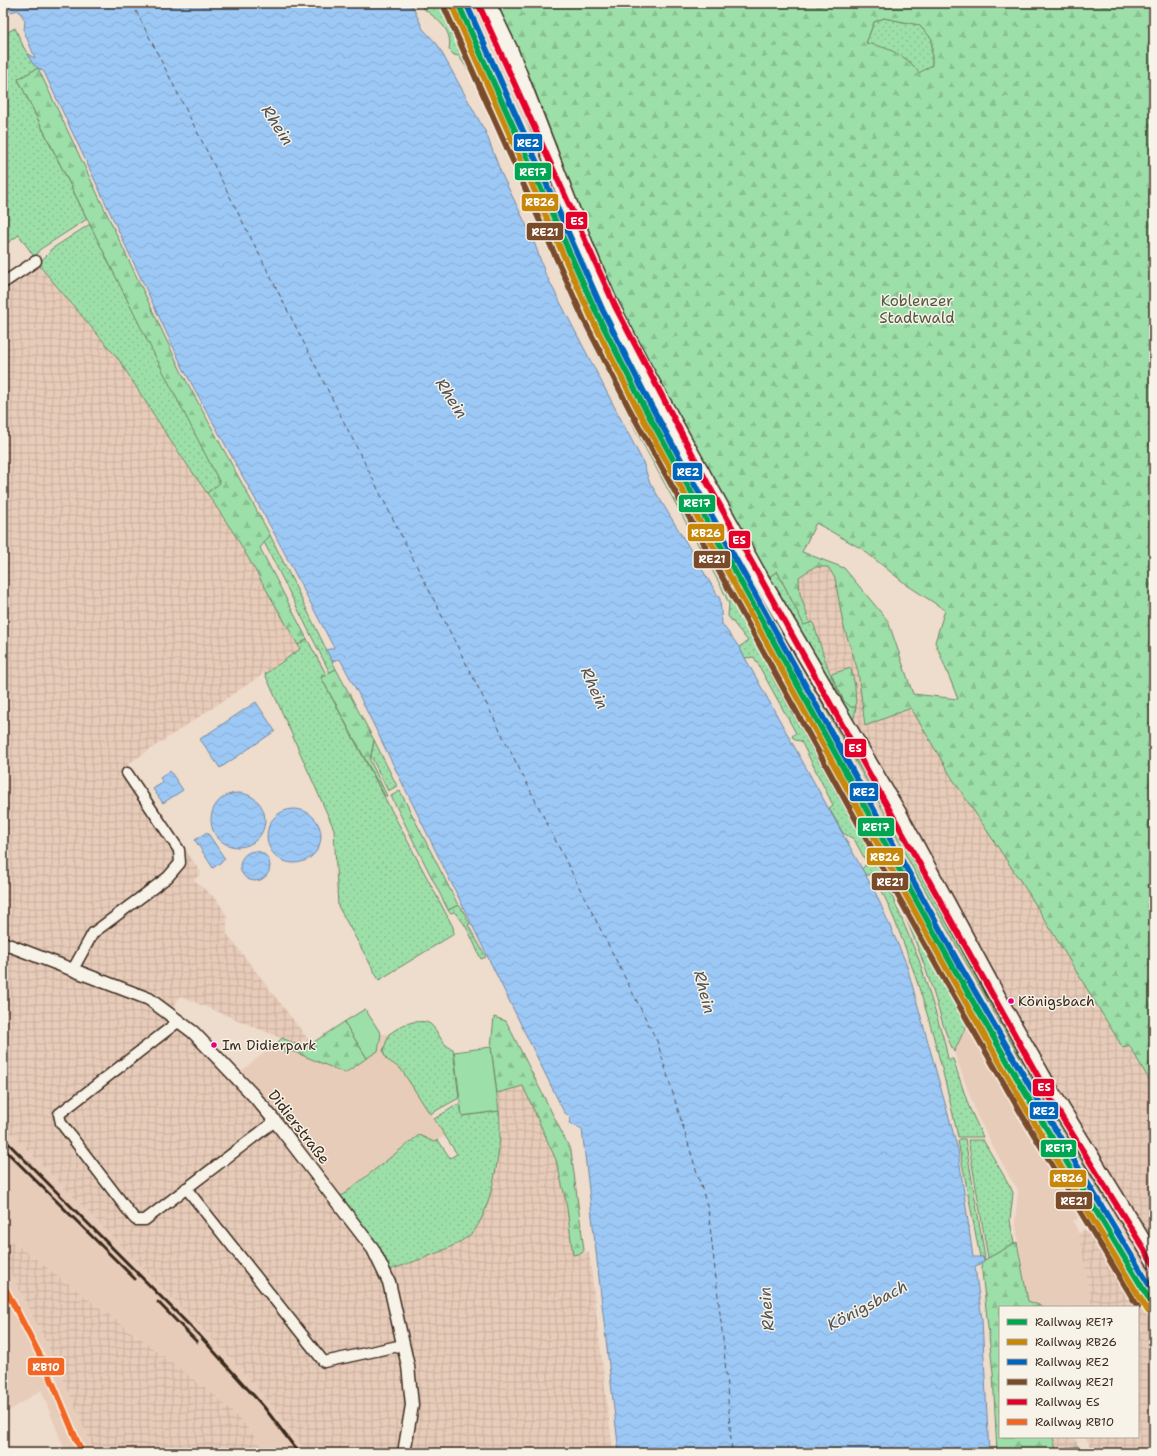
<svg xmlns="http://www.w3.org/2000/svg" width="1157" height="1456" font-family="'Shantell Sans',sans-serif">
  <defs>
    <pattern id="industrial-grid" width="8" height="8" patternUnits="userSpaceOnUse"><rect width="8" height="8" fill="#e8ccba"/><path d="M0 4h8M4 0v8" fill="none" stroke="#c8af9f"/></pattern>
    <pattern id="grass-dots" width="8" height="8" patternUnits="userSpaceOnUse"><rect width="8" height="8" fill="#9ddfa9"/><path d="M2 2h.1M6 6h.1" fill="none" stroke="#88c091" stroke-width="1.8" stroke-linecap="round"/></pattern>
    <pattern id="forest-firs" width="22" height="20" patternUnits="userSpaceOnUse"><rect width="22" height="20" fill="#9ddfa9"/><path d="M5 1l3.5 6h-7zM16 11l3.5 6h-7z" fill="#88c091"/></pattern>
    <pattern id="water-waves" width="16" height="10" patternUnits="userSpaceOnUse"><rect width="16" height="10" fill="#9cc8f6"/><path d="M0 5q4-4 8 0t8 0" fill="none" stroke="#87acd2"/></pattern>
  </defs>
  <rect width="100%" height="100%" fill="#eedccd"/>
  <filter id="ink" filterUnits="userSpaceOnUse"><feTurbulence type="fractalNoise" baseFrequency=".025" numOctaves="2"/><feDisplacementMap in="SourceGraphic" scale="8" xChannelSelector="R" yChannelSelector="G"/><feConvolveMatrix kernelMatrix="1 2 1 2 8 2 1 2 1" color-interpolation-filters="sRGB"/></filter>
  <g filter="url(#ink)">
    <g fill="#e8ccba">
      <path d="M452,3H473L498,53L529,130L629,355L709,505L886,815L911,865L1034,1083L1105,1199L1085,1211L1086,1213L1073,1221L1080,1236L1092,1307H1045L1028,1301L1015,1221L1018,1190L1009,1176L977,1116L954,1052L969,1020L930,954L785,691L725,570L626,391L572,278Z"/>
      <path d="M381,1034H389L384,1047L386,1059L401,1069L445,1136L435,1142L419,1135L340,1197L239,1073L278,1042L287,1054L292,1051L345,1073L377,1051Z"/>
      <path d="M3,1125L234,1362L268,1401L307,1453H267L245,1424L215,1395L3,1234Z"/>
      <path d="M1113,1214L1154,1281V1328L1092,1225Z"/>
      <path d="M3,1259L50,1350L95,1453H66L41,1390L3,1415Z"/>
    </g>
    <g fill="url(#industrial-grid)">
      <path d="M39,266L119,360L170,440L235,535L301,649L128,764L201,873L194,880L217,900L227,916V934L311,1043L305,1048L180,996L168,1018L250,1099L325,1195L368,1252L381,1274L460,1242L472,1233L480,1222L493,1183L502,1125L497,1093L523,1086L556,1160L566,1201L573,1254L589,1252L613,1453H307L268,1401L234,1362L3,1125V291Z"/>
      <path d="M814,567H828L835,578L843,624L858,671L864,725L911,708L952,778L1029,894L1123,1048L1128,1045L1154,1088V1281L1113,1214V1211L1125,1204L1003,998L950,892L916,828L848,722L856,712L855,686L851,668L831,674L813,623H810L800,594L799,577Z"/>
      <path d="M1092,1225L1154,1328V1453H1094L1085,1437H1138V1307H1092L1079,1233Z"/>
      <path d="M3,1234L215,1395L245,1424L267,1453H95L50,1350L3,1259Z"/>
      <path d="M1053,1437H1075L1078,1446L1056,1450Z"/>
    </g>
    <g fill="url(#grass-dots)" stroke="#6c8464">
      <path d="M420,3H448L548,235L610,370L726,583L772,677L887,884L919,960L944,1040L948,1059H953L969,1107L983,1137H958C938,1046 914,955 873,872L866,876L862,869L867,863L854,839L843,833L829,808L833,805L801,741L795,740L792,736L796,733L754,657L745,658L739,647L748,641L728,616L729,604L722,588L643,444L581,323L470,73L459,56L454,55L449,50C453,28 437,20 422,7Z"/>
      <path d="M884,18L919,25L932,39V65L919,74C907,54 887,49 866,43L874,22Z"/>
      <path d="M15,28L24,48L38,68L18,79L87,219L39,250L35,258L19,235L3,246V29L6,33Z"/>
      <path d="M498,53L509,60L585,258Z"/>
      <path d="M90,224L221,483L207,493L170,440L119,360L38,264L50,252V250Z"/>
      <path d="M629,355L875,787L923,880L1108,1200L1106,1201L1034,1083L911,865L886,815L709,505Z"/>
      <path d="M270,535L336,669L330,673L264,542Z"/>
      <path d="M777,571L804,624L813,622C822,648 831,689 851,707H856L854,718L851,721L768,578Z"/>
      <path d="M307,639L326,674L321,677L453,927L454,934L379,980L338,906L334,829L265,674L300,649L298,645Z"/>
      <path d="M374,740L397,786L388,791L371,756Z"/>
      <path d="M887,876L969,1020L954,1052C943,1030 938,1005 930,982C918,945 903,911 887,876Z"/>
      <path d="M458,905L461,907L470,924L468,925L486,957L481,959C474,944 467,923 454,912L450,913L448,910Z"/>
      <path d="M413,1022C417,1022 422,1021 426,1022C438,1025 439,1045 453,1049L459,1098L430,1114L401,1069L386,1059L383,1051L389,1034L403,1025Z"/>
      <path d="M460,1103L462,1116L499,1111C504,1138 492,1215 471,1234C453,1250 414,1261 390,1270L383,1254L340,1197L419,1135L434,1142L438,1140L450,1158L457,1154L434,1119Z"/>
      <path d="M960,1139H965L983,1245L985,1260L984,1261L983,1257H980L958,1141Z"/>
      <path d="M968,1140H983L1011,1188L1013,1193L1010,1220L1014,1244L988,1258Z"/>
    </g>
    <g fill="url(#forest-firs)" stroke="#6c8464" fill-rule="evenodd">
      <path d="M496,3H1154V1088L1129,1045L1123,1048L1029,894L952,778L911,708L865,726L858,671L843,624L835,578L828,567H814L799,577L800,594L810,623L804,625L777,571L768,578L632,332L597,254L531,80ZM884,18L919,25L932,39V65L919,73C907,55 887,47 866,43L874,22ZM816,523L862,549L907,585L945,610L935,642L958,699L913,694L888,621L844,568L802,552Z"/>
      <path d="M38,68L182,373L270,535L260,548L307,639L298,645L235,535L207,493L220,483L149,344L18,79Z"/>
      <path d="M851,668L855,686L856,707H851L844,701L831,674Z"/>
      <path d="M336,669L374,740L370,760L387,796H385L321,677Z"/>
      <path d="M400,791L458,905L448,910L391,796Z"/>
      <path d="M494,1017L506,1021L571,1151L584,1250L582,1253L573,1255L566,1201L556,1160L523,1086L497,1093L491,1047Z"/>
      <path d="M344,1022L367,1058L345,1073L292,1051L287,1054L278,1042L282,1038L305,1048Z"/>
      <path d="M1017,1242L1028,1301L1044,1307H1000V1437H1053L1056,1450L1078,1446L1081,1453H997L993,1373L981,1262Z"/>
    </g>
    <g fill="#9ddfa9" stroke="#6c8464">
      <path d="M365,1009L381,1034L378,1051L367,1058L344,1022Z"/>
      <path d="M491,1047L499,1111L462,1116L454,1052Z"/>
    </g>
    <g fill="url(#water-waves)" stroke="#7589a0">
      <path d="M5,3H411L423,29L437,44L486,133L501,173L533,239L545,273L643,462L649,481L720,599L722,624L739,647L876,894L906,963L958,1150L973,1257H983L984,1261L975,1267L982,1320L989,1453H619L582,1129L569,1123L571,1118L564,1112L358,693L340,659L332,661L326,650L334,648L274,533L184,370L44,72L33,64L27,54L35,58L24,31L25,20L18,10L11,12Z"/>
      <path d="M256,702L275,731L220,768L200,739Z"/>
      <path d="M170,771L183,790L163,803L153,789L163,782L160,778Z"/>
      <circle cx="238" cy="820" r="27"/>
      <circle cx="294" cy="836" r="27"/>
      <path d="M207,832L225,859L213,868L195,840Z"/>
      <circle cx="255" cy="866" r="15"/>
    </g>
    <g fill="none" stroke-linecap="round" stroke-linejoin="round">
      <path stroke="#535254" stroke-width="1" stroke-dasharray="5 4" stroke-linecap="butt" d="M132,3L657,1041L708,1209L724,1348L732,1453"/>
      <defs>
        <g id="minor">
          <path d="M3,283L36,261"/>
          <path d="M72,971L93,933L168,877L180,863L179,850L127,773"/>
          <path d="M179,1021L59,1114L61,1123L133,1217L136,1220H145L275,1121"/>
          <path d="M186,1188L324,1362L403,1345"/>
        </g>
        <path id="tertiary" d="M3,943L149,999L193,1032L254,1096L275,1121L373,1249L389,1282L408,1366L412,1405L404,1453"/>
        <path id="primary" d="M487,3L509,49L586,248L607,298L641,364L756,571L898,813L998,998L1051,1092L1154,1260"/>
      </defs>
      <use href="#minor" stroke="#3b2a1e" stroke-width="13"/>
      <use href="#tertiary" stroke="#3b2a1e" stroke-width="15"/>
      <use href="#primary" stroke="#3b2a1e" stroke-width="19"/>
      <use href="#minor" stroke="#f7f3e8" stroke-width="10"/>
      <use href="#tertiary" stroke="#f7f3e8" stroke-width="12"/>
      <use href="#primary" stroke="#f7f3e8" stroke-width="16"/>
      <g stroke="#3b2a1e" stroke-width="3">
        <path d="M3,1138L200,1336L264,1407L299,1453"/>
        <path d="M3,1148L135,1279"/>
        <path d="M158,1302L197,1342"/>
      </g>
      <defs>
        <path id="rail-1" d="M458,3L597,314L642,403L952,965L1034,1108L1154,1307"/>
        <path id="rail-2" d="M452,6L591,317L636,406L946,968L1028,1112L1148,1311"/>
        <path id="rail-3" d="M466,3L603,311L648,400L958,962L1040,1104L1154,1293"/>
        <path id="rail-4" d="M445,9L584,320L630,410L940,972L1022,1115L1138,1307"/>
        <path id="rail-5" d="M478,3L615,306L708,484L1050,1098L1154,1265"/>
        <path id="rail-6" d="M3,1284L46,1367L82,1453"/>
      </defs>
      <use href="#rail-1" stroke="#f7f3e8" stroke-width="9"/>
      <use href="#rail-2" stroke="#f7f3e8" stroke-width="9"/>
      <use href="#rail-3" stroke="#f7f3e8" stroke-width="9"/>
      <use href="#rail-4" stroke="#f7f3e8" stroke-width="9"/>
      <use href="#rail-5" stroke="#f7f3e8" stroke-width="9"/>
      <use href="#rail-6" stroke="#f7f3e8" stroke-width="9"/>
      <use href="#rail-1" stroke="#00a651" stroke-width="6"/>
      <use href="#rail-2" stroke="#c88708" stroke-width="6"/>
      <use href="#rail-3" stroke="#0065bd" stroke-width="6"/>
      <use href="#rail-4" stroke="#7a4b2a" stroke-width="6"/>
      <use href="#rail-5" stroke="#e4002b" stroke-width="6"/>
      <use href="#rail-6" stroke="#f26522" stroke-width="6"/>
    </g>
  </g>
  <g fill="#e5007d" stroke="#f7f3e8" stroke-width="1.5">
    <circle cx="1011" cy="1001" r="3.5"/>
    <circle cx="214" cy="1045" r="3.5"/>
  </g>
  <g text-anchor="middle" stroke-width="3" stroke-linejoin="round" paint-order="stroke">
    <g font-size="14" fill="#3b2a1e" stroke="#f7f3e8" text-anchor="start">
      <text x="1018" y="1006">Königsbach</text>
      <text x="222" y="1050">Im Didierpark</text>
    </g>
    <g font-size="15" fill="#545741" stroke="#f7f3e8">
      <text x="917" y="306">Koblenzer<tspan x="917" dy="17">Stadtwald</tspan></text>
    </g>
    <g font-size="15" fill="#3b2a1e" stroke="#f7f3e8">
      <text transform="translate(299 1127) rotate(52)" y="5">Didierstraße</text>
    </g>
    <g font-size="16" font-style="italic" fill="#535254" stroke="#f7f3e8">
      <text transform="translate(278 125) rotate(57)" y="6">Rhein</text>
      <text transform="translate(452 398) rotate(57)" y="6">Rhein</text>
      <text transform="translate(595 688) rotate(66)" y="6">Rhein</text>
      <text transform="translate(705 992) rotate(75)" y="6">Rhein</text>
      <text transform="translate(867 1305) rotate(-28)" y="6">Königsbach</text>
      <text transform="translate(766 1309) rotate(-95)" y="6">Rhein</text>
    </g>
  </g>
  <g stroke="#f7f3e8" stroke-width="1.5">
    <rect x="513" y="133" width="30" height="19" rx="4" fill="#0065bd"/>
    <rect x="514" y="162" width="38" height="19" rx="4" fill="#00a651"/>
    <rect x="521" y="193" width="38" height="19" rx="4" fill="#c88708"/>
    <rect x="565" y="211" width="23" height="19" rx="4" fill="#e4002b"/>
    <rect x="526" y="222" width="38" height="19" rx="4" fill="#7a4b2a"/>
    <rect x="672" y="462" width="31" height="19" rx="4" fill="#0065bd"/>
    <rect x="678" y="494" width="38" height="19" rx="4" fill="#00a651"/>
    <rect x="687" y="523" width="38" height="19" rx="4" fill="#c88708"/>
    <rect x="728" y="530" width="23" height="19" rx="4" fill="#e4002b"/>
    <rect x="693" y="550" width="38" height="19" rx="4" fill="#7a4b2a"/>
    <rect x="844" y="738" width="23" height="20" rx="4" fill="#e4002b"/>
    <rect x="849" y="782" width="30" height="20" rx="4" fill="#0065bd"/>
    <rect x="857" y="817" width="38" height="20" rx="4" fill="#00a651"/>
    <rect x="866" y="847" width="38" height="19" rx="4" fill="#c88708"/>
    <rect x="871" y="872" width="38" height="19" rx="4" fill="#7a4b2a"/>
    <rect x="1032" y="1078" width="23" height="19" rx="4" fill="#e4002b"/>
    <rect x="1029" y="1101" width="30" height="19" rx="4" fill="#0065bd"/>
    <rect x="1040" y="1139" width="37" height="19" rx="4" fill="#00a651"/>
    <rect x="1049" y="1169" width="38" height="19" rx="4" fill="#c88708"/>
    <rect x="1055" y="1191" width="38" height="19" rx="4" fill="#7a4b2a"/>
    <rect x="27" y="1357" width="38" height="19" rx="4" fill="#f26522"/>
  </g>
  <g font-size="11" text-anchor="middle" font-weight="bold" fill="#fff">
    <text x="528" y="147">RE2</text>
    <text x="533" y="176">RE17</text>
    <text x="540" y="206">RB26</text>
    <text x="577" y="225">ES</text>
    <text x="545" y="236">RE21</text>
    <text x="688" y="476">RE2</text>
    <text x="697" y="507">RE17</text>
    <text x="706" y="537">RB26</text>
    <text x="739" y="544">ES</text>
    <text x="712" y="563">RE21</text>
    <text x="855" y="752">ES</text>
    <text x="864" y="796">RE2</text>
    <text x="876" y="831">RE17</text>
    <text x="885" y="861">RB26</text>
    <text x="890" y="886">RE21</text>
    <text x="1044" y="1091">ES</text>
    <text x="1044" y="1115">RE2</text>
    <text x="1059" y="1152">RE17</text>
    <text x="1068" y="1182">RB26</text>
    <text x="1074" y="1205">RE21</text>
    <text x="46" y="1371">RB10</text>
  </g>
  <rect width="1157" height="1456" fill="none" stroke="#f7f3e8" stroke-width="16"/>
  <rect x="8" y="8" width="1141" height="1440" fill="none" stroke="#3b2a1e" stroke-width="1.5" filter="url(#ink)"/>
  <rect x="999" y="1306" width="140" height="132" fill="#f7f3e8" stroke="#aca397"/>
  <rect x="1007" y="1319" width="20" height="6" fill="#00a651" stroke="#aca397"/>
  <text x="1035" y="1326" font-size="12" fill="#3b2a1e">Railway RE17</text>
  <rect x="1007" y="1339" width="20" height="6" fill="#c88708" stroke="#aca397"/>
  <text x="1035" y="1346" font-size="12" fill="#3b2a1e">Railway RB26</text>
  <rect x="1007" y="1359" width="20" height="6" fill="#0065bd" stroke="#aca397"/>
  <text x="1035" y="1366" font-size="12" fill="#3b2a1e">Railway RE2</text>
  <rect x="1007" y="1379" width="20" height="6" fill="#7a4b2a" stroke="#aca397"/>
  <text x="1035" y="1386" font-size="12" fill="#3b2a1e">Railway RE21</text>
  <rect x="1007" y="1399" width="20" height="6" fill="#e4002b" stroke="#aca397"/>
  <text x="1035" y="1406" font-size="12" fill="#3b2a1e">Railway ES</text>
  <rect x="1007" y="1419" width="20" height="6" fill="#f26522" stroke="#aca397"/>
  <text x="1035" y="1426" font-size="12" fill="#3b2a1e">Railway RB10</text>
</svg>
